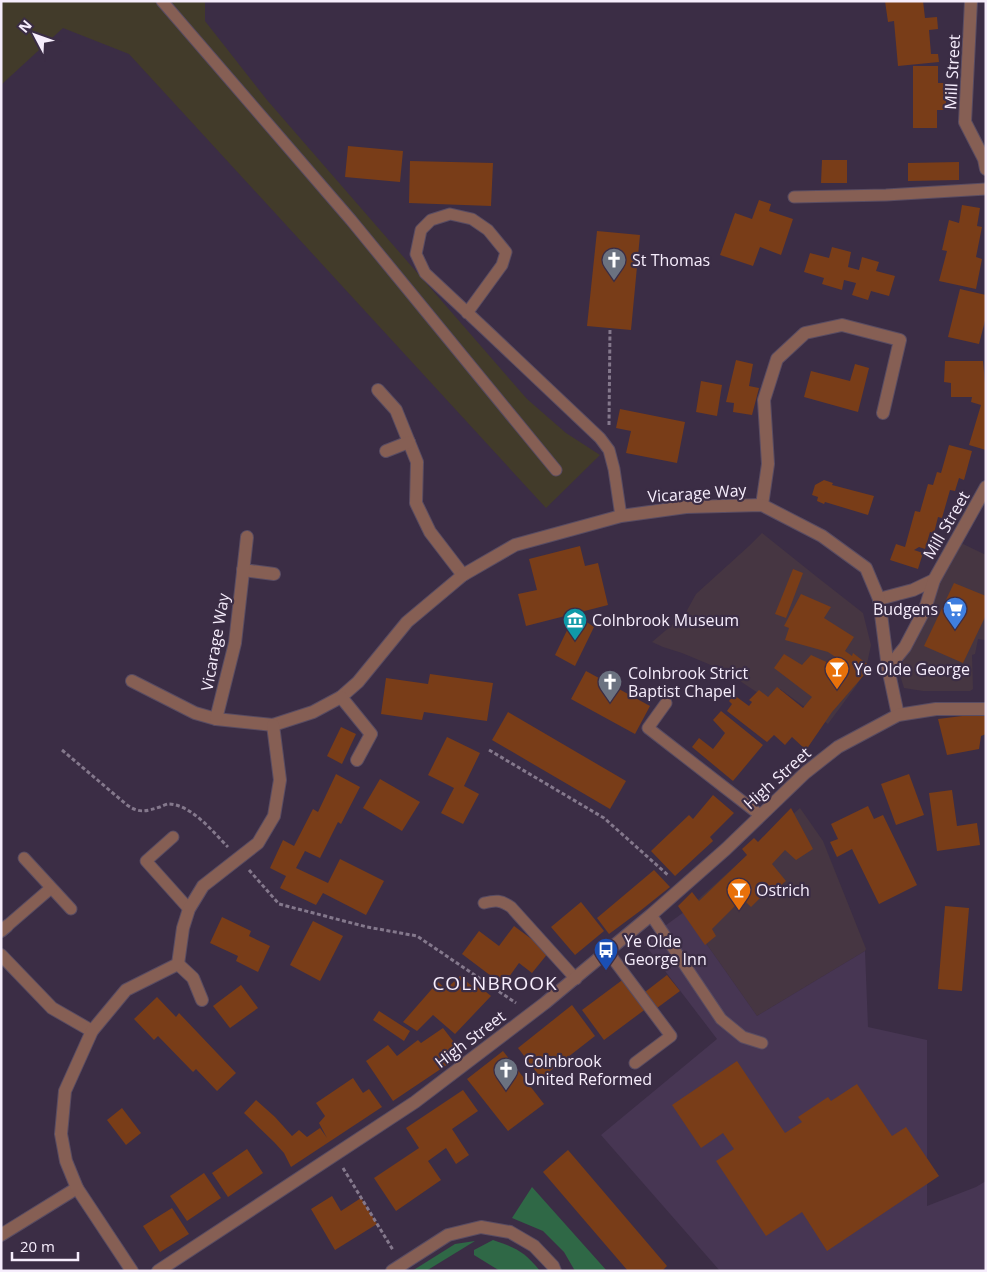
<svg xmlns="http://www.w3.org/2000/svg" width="987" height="1272" font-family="'Open Sans',sans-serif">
  <rect width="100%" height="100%" fill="#3b2d45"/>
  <g fill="#463642">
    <path d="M762,533L817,577L863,613L871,645L867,664L868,667L856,686L828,724L780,689L770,701L740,681L742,678L682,653L663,647L652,642L685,614L696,594L749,546Z"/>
    <path d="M961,543L986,555V637L985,640L978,639L975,654L972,655L973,689L970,691H923L904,688L899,672L931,591Z"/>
    <path d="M800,808L823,841L866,949L865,951L757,1016L684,912Z"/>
  </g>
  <path fill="#423b2a" d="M1,1H205V21L267,100L527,399L566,433L600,455L546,508L129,54L63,28L1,85Z"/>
  <path fill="#473653" d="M684,912L757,1016L865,951L868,1027L927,1040V1206L976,1187L986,1181V1271H720L601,1135L717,1039L643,942Z"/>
  <g fill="#2f6846">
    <path d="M532,1187L607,1271H575L564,1252L543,1231L512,1218Z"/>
    <path d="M493,1240C516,1248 524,1251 540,1271H500L474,1255V1250Z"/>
    <path d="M475,1241L426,1271H412L455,1244Z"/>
  </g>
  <g fill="#793d18">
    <path d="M885,1H923L925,18L937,17L938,29L929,30L931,54H938L939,62L898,66L894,21L888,22Z"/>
    <path d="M913,66H938V83H946V110H937V128H913Z"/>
    <path d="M348,146L403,151L400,182L345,177Z"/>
    <path d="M822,160H847V183H821Z"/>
    <path d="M410,161L493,163L491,206L409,203Z"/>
    <path d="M959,162V180L908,181V163Z"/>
    <path d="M759,200L771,204L769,211L793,219L781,255L760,247L753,266L720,255L735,213L752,219Z"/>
    <path d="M962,205L980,208L977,226L982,227L976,257L982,259L976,289L939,281L947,251L942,250L949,220L959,223Z"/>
    <path d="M597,231L640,235L631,330L587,326Z"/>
    <path d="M832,247L851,252L848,267L859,270L862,257L879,262L876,271L895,276L889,296L871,291L868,300L852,295L856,283L844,280L842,290L822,284L824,278L804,272L810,253L829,258Z"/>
    <path d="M960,289L986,295V317L979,344L948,337Z"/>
    <path d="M736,360L753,364L749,386L759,388L752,415L733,412L734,403L726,402Z"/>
    <path d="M945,361H983L986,394V450L969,445L981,405L971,402L972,397H951V383L944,382Z"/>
    <path d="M855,364L869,368L858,412L804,397L811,371L850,381Z"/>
    <path d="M701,381L722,385L717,416L696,412Z"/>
    <path d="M620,409L685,422L677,463L626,453L631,431L616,428Z"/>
    <path d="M949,445L972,451L964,480L959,478L955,491L950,490L942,518L938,517L934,533L930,532L925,549L919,547L914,550L923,553L918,569L890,560L896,544L905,547L915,511L920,512L928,484L933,485L937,472L941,473Z"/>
    <path d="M824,480L833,483L832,485L874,496L868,515L825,502L824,504L817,501L818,497L812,495L815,485Z"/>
    <path d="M580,546L585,566L598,563L608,605L526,626L518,594L537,590L529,559Z"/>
    <path d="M793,569L803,573L786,618L775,614Z"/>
    <path d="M954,583L986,596V615L963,663L924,646Z"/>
    <path d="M801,594L831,607L824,618L854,637L845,651L852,656L853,653L871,667L832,712L806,750L792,737L785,745L774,735L767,742L727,711L732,704L729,701L734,695L749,706L752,702L749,700L759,690L768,697L777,687L803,708L812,697L774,668L784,654L802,665L811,655L842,669L846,664L828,652L785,640L789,628L784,626Z"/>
    <path d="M575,614L594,627L575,666L555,655Z"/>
    <path d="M586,671L650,706L635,734L571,699Z"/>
    <path d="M430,674L493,683L487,721L424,712L422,720L381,714L386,678L428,684Z"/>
    <path d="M721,711L763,745L733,781L692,747L699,738L713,749L720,740L725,733L713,720Z"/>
    <path d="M508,712L626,781L610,809L492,740Z"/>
    <path d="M986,713V734L981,736L979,749L947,755L938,719Z"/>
    <path d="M341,727L356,734L342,764L327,756Z"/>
    <path d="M447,737L480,753L464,786L479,794L463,824L441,813L454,788L428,775Z"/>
    <path d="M336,774L360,787L341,824L338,822L320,858L305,851L296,868L328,883L340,859L384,881L366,915L323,893L316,905L280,888L286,876L270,868L283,840L294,846L313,809L318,812Z"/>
    <path d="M909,774L924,815L896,825L881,784Z"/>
    <path d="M380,779L420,802L402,831L363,808Z"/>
    <path d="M952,790L957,826L977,823L980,845L937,851L929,793Z"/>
    <path d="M713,795L734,813L710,837L713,841L675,876L651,851L689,815L693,819Z"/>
    <path d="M868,806L874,819L883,815L917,885L879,904L852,849L837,857L830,842L838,839L831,824Z"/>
    <path d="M791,808L813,849L796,860L785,850L772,864L786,881L769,895L760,885L756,889L762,896L751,907L742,898L732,909L712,929L716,936L705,945L678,906L692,892L699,901L747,855L742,849L754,838L758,842Z"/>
    <path d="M654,870L670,887L640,911L609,934L597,918Z"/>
    <path d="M581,902L604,931L575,955L551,927Z"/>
    <path d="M945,906L969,908L962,991L938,989Z"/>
    <path d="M222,917L251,931L249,936L270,946L258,972L236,961L238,956L210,943Z"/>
    <path d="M313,921L343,936L320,981L290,965Z"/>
    <path d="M514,926L549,952L532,973L519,963L503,985L462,954L479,931L499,946Z"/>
    <path d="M667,975L680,991L657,1008L645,992Z"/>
    <path d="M460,976L472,986L475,983L491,996L455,1034L433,1015L417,1031L403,1022L438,982L446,989Z"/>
    <path d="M625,978L647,1008L604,1040L582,1010Z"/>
    <path d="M241,985L258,1008L230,1028L213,1006Z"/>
    <path d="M157,997L176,1017L179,1013L236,1073L217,1091L196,1069L193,1072L158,1036L154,1040L134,1019Z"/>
    <path d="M572,1005L595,1036L541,1078L518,1048Z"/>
    <path d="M379,1011L410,1031L404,1041L373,1020Z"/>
    <path d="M443,1028L463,1054L393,1101L366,1061L388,1045L397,1056L418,1040L421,1043Z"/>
    <path d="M503,1051L544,1104L508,1131L467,1079Z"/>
    <path d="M737,1061L785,1133L802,1122L798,1117L828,1097L831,1101L857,1084L892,1136L906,1127L939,1176L827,1251L802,1212L766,1236L716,1161L734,1149L723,1133L701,1148L672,1105Z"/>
    <path d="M353,1078L363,1093L369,1089L382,1107L291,1167L284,1153L274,1142L244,1113L256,1100L275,1117L292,1136L299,1130L307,1137L320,1128L327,1138L319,1123L325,1116L316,1103Z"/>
    <path d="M463,1090L478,1111L452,1129L469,1155L456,1164L446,1148L428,1161L441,1180L396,1211L374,1178L419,1148L406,1128Z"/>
    <path d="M122,1108L141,1133L126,1145L107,1120Z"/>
    <path d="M247,1149L263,1173L228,1197L212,1173Z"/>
    <path d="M568,1150L667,1266L662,1271H628L543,1172Z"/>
    <path d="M204,1173L221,1198L187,1221L170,1196Z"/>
    <path d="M332,1196L341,1211L361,1198L377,1224L335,1250L311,1209Z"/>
    <path d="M172,1208L189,1234L160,1252L143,1226Z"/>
  </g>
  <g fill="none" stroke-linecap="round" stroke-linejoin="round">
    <defs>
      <g id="lane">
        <path d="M162,1L351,220L556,470"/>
        <path d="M794,197L886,195L986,189"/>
        <path d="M467,313L502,265L506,252L488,230L472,219L450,214L431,220L421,230L416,254L425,273L486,330L600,438L609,450L614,469L621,516"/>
        <path d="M666,703L648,728L760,815"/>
        <path d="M173,837L146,861L189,909"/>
        <path d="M24,858L71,909"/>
        <path d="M484,903C496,900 501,900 511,907L576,979"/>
        <path d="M651,915L721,1019L743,1037L762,1043"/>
        <path d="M7,926L51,888"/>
        <path d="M608,952L671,1036L635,1063"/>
      </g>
      <g id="street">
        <path d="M971,1L965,122L984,159L986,169"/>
        <path d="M378,390L396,410L417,462L416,503L430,532L463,575"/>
        <path d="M386,451L409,442"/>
        <path d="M762,505L768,464L764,400L777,359L805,333L842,325L900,340L883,413"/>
        <path d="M243,570L274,574"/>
        <path d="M879,599L913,590L934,580"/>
        <path d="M888,668L905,647L925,609L934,580L986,487"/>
        <path d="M132,681L195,713L216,719L273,725L313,712L341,697L358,682L407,622L463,575L515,545L621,516L686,507L762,505L822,536L866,568L879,599L888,668L898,715"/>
        <path d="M341,697L371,734L357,760"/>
        <path d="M216,719L235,643L247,537"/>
        <path d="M1,931L7,926"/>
        <path d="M1,955L52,1008L92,1031"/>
        <path d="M178,964L193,978L202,1000"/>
        <path d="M1,1235L77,1188"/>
        <path d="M132,1271L77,1188L66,1161L61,1134L65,1091L92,1031L126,990L178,964L183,928L189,909L203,886L258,843L274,816L280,780L273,725"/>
        <path d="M158,1271L415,1102L545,1003L651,915L726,849L805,773L838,747L898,715L936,709H986"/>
        <path d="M392,1271L448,1235L481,1227L510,1232L534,1246L553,1266L555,1271"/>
      </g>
    </defs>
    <use href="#lane" stroke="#594c62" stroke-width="13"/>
    <use href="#street" stroke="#594c62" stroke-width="14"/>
    <g stroke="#84788c" stroke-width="3" stroke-dasharray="4 2.5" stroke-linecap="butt">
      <path d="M609,425L610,328"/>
      <path d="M62,750L127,805C140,814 146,811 160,807C162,806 167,804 168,804C191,804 213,832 228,847"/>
      <path d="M489,750L604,818L669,876"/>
      <path d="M249,870L279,904L367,927L417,936L516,1003"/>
      <path d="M343,1168L393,1250"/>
    </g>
    <use href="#lane" stroke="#865f54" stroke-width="11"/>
    <use href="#street" stroke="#865f54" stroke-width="12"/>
  </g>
  <defs>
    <symbol id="church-pin" viewBox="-11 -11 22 30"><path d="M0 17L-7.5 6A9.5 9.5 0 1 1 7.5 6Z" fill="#6b7280" stroke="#3b2d45"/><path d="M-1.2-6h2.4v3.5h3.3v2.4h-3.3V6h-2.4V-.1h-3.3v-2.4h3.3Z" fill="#fff"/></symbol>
    <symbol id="supermarket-pin" viewBox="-11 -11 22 30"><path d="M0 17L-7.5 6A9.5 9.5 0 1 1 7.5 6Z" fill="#3f7fe0" stroke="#3b2d45"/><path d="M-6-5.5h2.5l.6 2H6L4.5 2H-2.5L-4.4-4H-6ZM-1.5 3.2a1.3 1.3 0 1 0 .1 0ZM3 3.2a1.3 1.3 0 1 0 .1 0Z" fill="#fff"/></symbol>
    <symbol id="museum-pin" viewBox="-11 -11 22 30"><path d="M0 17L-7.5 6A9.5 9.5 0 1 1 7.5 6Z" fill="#0f9aa8" stroke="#3b2d45"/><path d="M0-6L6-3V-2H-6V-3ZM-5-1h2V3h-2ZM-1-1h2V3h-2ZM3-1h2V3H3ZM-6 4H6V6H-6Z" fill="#fff"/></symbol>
    <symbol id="bar-pin" viewBox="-11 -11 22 30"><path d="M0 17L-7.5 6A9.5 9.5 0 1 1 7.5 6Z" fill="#e8710a" stroke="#3b2d45"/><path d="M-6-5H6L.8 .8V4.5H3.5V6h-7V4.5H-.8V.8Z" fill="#fff"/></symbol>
    <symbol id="bus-pin" viewBox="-11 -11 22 30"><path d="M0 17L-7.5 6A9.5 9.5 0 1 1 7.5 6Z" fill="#1a4fb4" stroke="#3b2d45"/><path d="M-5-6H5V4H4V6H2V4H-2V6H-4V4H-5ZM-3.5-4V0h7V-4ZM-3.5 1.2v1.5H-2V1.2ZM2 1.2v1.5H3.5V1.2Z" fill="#fff"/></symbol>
  </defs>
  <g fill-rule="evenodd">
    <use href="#church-pin" x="600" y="246" width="28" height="38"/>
    <use href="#supermarket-pin" x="941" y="595" width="28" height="38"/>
    <use href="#museum-pin" x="561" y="606" width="28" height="38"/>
    <use href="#bar-pin" x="823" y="655" width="28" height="38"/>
    <use href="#church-pin" x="596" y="668" width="28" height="38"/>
    <use href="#bar-pin" x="725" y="876" width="28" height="38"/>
    <use href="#bus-pin" x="592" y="936" width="28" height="38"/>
    <use href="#church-pin" x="492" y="1056" width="28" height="38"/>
  </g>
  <g text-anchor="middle" stroke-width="4.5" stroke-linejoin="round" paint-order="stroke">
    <g font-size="16" fill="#f6edfc" stroke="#3b2d45">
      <text transform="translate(952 72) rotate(-87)" y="6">Mill Street</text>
      <text transform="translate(697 493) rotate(-4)" y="6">Vicarage Way</text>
      <text transform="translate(946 525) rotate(-60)" y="6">Mill Street</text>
      <text transform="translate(215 642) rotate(-80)" y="6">Vicarage Way</text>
      <text transform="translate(777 778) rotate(-42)" y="6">High Street</text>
      <text transform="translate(470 1039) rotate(-37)" y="6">High Street</text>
    </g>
    <g font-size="16" fill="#f6edfc" stroke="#3b2d45" text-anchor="start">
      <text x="632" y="266">St Thomas</text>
      <text x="938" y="615" text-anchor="end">Budgens</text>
      <text x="592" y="626">Colnbrook Museum</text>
      <text x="854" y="675">Ye Olde George</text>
      <text x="628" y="679">Colnbrook Strict<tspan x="628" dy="18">Baptist Chapel</tspan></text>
      <text x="756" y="896">Ostrich</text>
      <text x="624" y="947">Ye Olde<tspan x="624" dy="18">George Inn</tspan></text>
      <text x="524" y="1067">Colnbrook<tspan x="524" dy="18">United Reformed</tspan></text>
    </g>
    <g font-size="19" letter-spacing="1" fill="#f6edfc" stroke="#3b2d45">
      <text x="495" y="990">COLNBROOK</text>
    </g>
  </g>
  <rect width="987" height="1272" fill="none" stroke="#f6edfc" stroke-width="5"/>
  <g transform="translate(35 35) rotate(311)" stroke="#3b2d45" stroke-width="4" paint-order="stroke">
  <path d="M0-4L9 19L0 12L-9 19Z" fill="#f6edfc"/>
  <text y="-8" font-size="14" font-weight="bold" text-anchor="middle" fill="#f6edfc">N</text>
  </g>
  <path d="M12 1252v8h66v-8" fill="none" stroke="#f6edfc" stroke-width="2.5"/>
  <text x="20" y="1252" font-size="15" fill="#f6edfc" stroke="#3b2d45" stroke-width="4" paint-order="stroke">20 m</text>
</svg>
